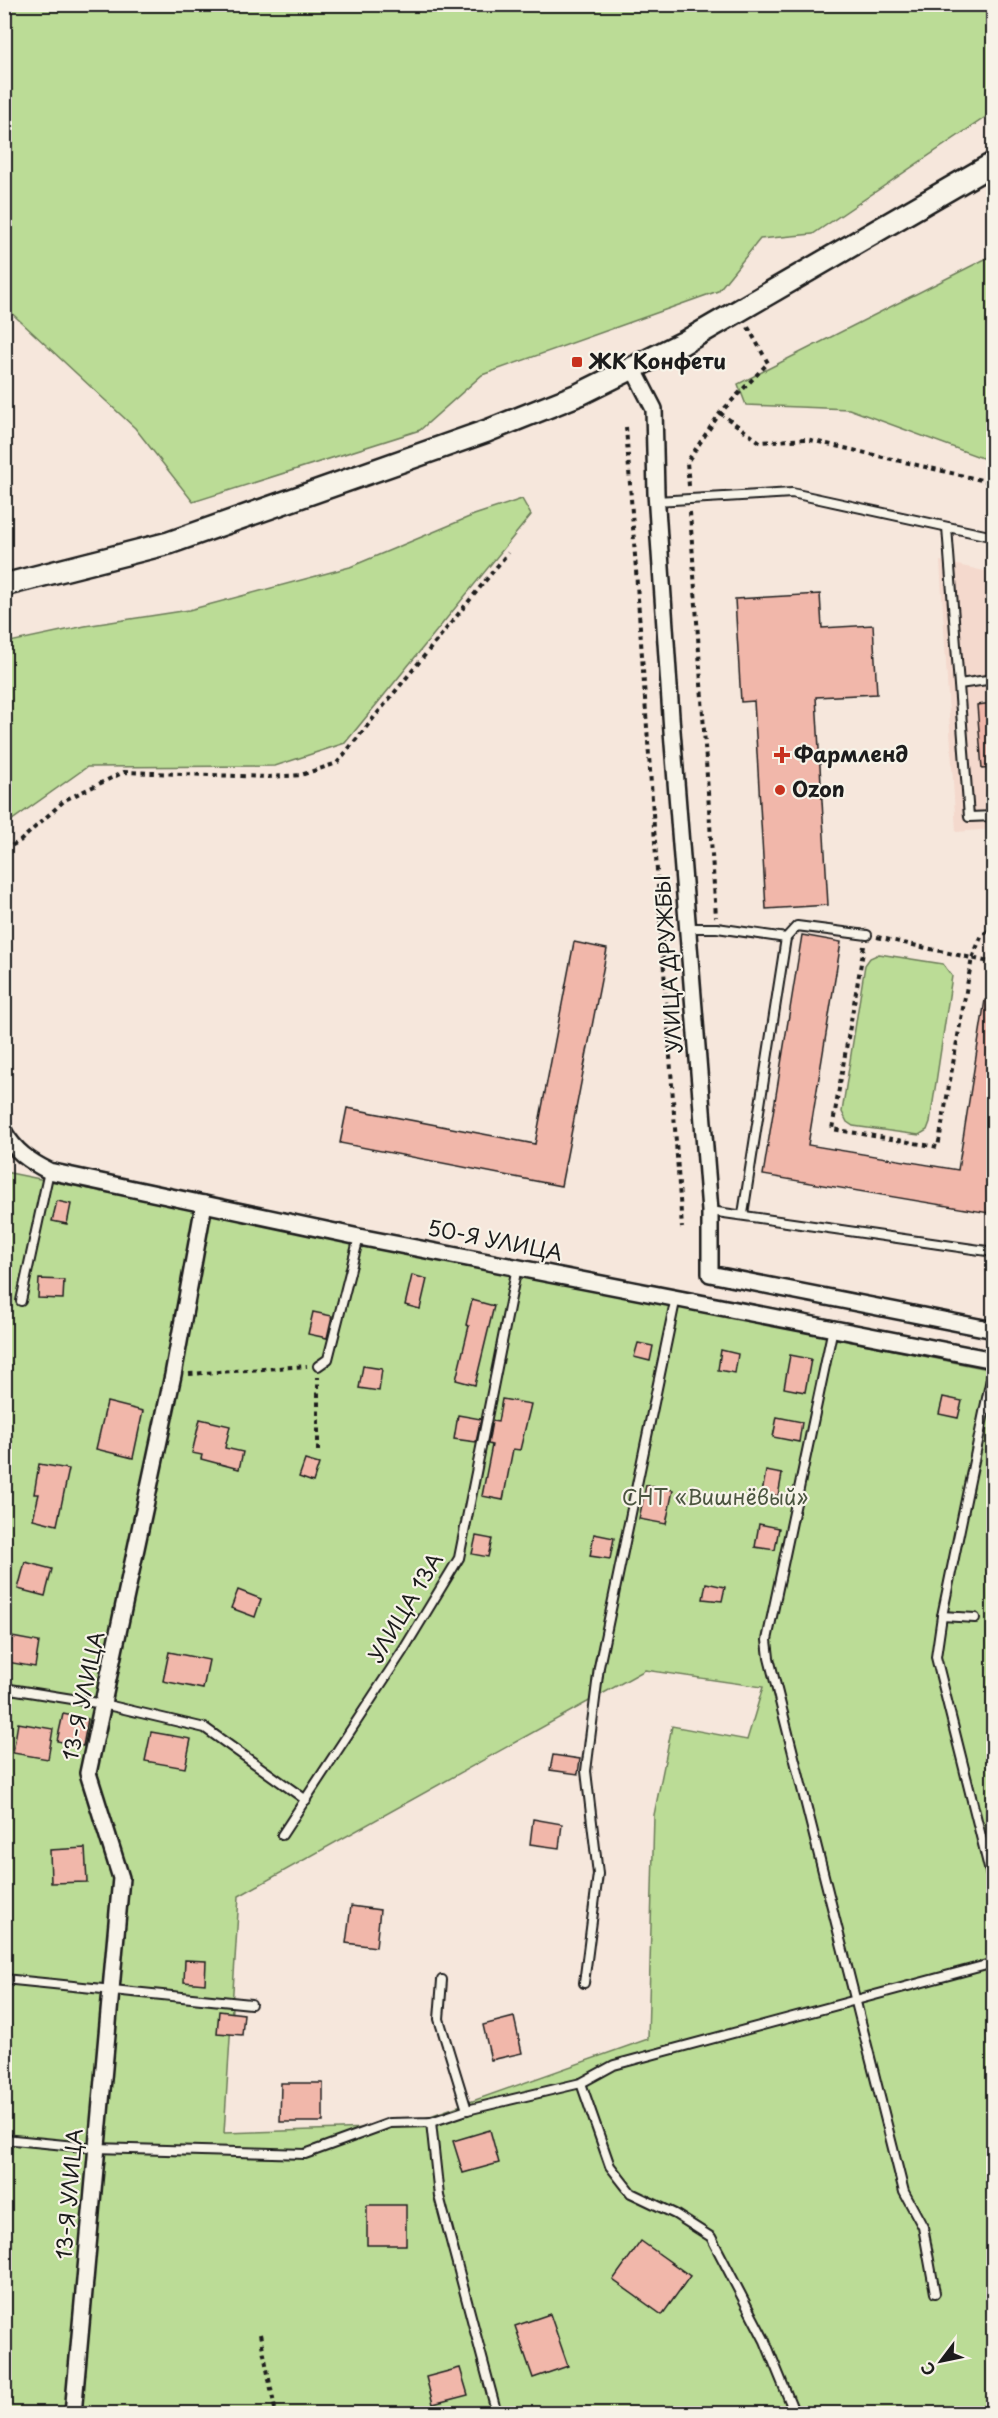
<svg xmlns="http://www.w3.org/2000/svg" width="998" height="2418" font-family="'Playpen Sans',sans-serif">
  <rect width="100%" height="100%" fill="#f6e7dc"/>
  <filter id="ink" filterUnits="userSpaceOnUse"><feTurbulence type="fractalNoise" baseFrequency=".0167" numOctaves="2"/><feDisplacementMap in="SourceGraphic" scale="12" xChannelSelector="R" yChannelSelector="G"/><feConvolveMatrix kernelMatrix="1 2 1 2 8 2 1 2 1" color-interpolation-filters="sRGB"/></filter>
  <g filter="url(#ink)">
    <path fill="#f4d9cd" d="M940,561L993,573V829L956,832Z"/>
    <g fill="#bbdc96" stroke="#6c7c59" stroke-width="1.5" fill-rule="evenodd">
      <path d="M4,5H993V112L813,234L760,239L718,291L482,375L420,430L193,502L135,428L5,307Z"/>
      <path d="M993,255V462L849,409L746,405L738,384Z"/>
      <path d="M522,499L531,515L345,743L275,766L87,767L5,825V643L85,626L189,610L350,567L474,515Z"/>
      <path d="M879,954L943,964L952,976L930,1122L927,1130L919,1135L853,1126L847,1122L842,1112L865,965L870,958Z"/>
      <path d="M5,1172L993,1370V2413H5ZM645,1670L763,1687L747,1740L672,1726L654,1815L648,2039L399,2127L224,2133L239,1896Z"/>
    </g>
    <g fill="#f1b7aa" stroke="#1c1c1c" stroke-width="1.5">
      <path d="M820,594L822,628L873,625L877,694L816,697L828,905L766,909L754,701L741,702L735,599Z"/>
      <path d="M993,703V768L982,769L977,705Z"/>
      <path d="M802,935L841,942L808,1145L958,1170L985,1000L993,1001V1182L989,1213L763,1175Z"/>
      <path d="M574,942L607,949L561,1186L340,1143L347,1108L535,1144Z"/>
      <path d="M57,1201L71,1204L67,1224L52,1221Z"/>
      <path d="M412,1275L427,1279L420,1309L405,1305Z"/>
      <path d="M39,1279L64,1280L63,1299L38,1298Z"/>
      <path d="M472,1300L494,1306L475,1385L456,1380L469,1326L466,1325Z"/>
      <path d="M313,1312L332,1316L327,1338L308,1334Z"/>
      <path d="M638,1343L653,1346L650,1361L634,1357Z"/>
      <path d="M721,1350L738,1354L735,1373L718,1370Z"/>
      <path d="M790,1355L811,1359L805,1392L784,1388Z"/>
      <path d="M363,1366L382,1369L379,1391L359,1388Z"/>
      <path d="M943,1397L962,1401L958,1418L939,1414Z"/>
      <path d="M502,1399L531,1404L520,1450L513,1449L503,1500L482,1496L492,1445L488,1444L492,1421L498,1422Z"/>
      <path d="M107,1402L143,1411L133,1458L96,1449Z"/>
      <path d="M458,1415L481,1419L476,1442L454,1439Z"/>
      <path d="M777,1417L802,1422L799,1442L773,1437Z"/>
      <path d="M200,1419L230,1426L225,1448L243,1452L239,1469L201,1459L202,1455L192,1453Z"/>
      <path d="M305,1460L319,1464L313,1482L299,1477Z"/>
      <path d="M39,1464L69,1469L57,1525L33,1519L39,1494H34Z"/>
      <path d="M766,1471L782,1474L778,1496L762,1493Z"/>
      <path d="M646,1485L673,1490L666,1524L639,1519Z"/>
      <path d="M759,1524L779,1528L775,1550L755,1547Z"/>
      <path d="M594,1534L614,1538L610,1559L590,1556Z"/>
      <path d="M476,1536L492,1539L488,1557L472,1554Z"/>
      <path d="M25,1562L52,1569L45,1596L18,1589Z"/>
      <path d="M706,1583L725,1587L722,1601L703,1599Z"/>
      <path d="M238,1590L261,1599L255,1617L231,1608Z"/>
      <path d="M12,1637L39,1642L35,1667L7,1662Z"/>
      <path d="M169,1652L209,1660L203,1689L163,1681Z"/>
      <path d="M63,1714L88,1719L83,1746L57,1741Z"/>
      <path d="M18,1723L53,1729L48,1759L13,1753Z"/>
      <path d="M151,1732L191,1739L185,1768L145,1761Z"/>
      <path d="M553,1755L580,1759L578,1774L550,1770Z"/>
      <path d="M533,1819L562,1824L559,1848L530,1844Z"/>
      <path d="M85,1848L87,1882L51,1883L50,1850Z"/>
      <path d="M351,1906L380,1910L376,1947L346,1943Z"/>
      <path d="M185,1960L206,1961L205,1984L184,1982Z"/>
      <path d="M219,2011L244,2014L242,2035L217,2033Z"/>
      <path d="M514,2017L522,2053L491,2060L483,2025Z"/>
      <path d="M281,2083H323V2122H280Z"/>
      <path d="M490,2130L499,2163L463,2173L453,2141Z"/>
      <rect x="367" y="2205" width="39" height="40"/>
      <path d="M641,2241L690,2276L662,2315L613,2280Z"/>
      <path d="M550,2314L568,2366L533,2378L515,2326Z"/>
      <path d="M460,2368L468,2395L433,2404L426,2377Z"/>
    </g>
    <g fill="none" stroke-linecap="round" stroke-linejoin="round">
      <defs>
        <g id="lane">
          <path d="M656,501L792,493L994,537"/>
          <path d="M947,527L969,817L994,816"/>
          <path d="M959,684L994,679"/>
          <path d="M687,928H717L786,938L797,926L867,935"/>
          <path d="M710,1211L994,1252"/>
          <path d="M743,1214L786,938"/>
          <path d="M21,1301L49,1171"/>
          <path d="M833,1328L767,1640L769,1658L904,2192L923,2227L935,2293"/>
          <path d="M994,1364L942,1616L936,1657L994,1888"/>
          <path d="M318,1366L328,1359L359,1237"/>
          <path d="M942,1616L975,1618"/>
          <path d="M4,1688L103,1704L205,1728L306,1800"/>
          <path d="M282,1835L404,1649L459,1558L517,1267"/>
          <path d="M4,1979L251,2004"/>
          <path d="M442,1980L439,2019L467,2110"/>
          <path d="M584,1983L598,1874L586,1771L599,1667L676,1297"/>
          <path d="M581,2083L610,2166L631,2193L675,2214L711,2237L765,2341L795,2414"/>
          <path d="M431,2122L439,2196L497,2414"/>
          <path d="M4,2139L95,2148L305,2154L390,2123L431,2122L467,2110L581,2083L614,2065L994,1963"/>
        </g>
        <g id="street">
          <path d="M633,368L654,409L656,493L672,731L710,1211V1274L994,1330"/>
          <path d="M4,1132C15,1151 29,1161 49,1171L359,1237L994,1360"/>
          <path d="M73,2414L121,1878L88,1773L173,1375L204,1204"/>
        </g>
        <path id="secondary" d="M4,585L169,543L487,431L580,394L683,343L994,163"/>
      </defs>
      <use href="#lane" stroke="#1c1c1c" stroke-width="12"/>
      <use href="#street" stroke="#1c1c1c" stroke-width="20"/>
      <use href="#secondary" stroke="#1c1c1c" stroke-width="26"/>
      <g stroke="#1c1c1c" stroke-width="4" stroke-dasharray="4.5 4.5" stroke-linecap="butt">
        <path d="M720,413L760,442L806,439L994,483"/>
        <path d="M626,427L682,1228"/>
        <path d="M689,486L687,462L720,413L768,363L748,327"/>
        <path d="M690,512L716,917"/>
        <path d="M4,850L20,841L65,800L124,772L268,777L301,775L337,763L508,553"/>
        <path d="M877,937L994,963"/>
        <path d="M864,946L832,1129L938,1147L972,958L982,935L994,927"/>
        <path d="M189,1374L307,1366"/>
        <path d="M318,1451V1377"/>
        <path d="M260,2334L276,2414"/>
      </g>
      <use href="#lane" stroke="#f7f3e8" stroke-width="8"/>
      <use href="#street" stroke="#f7f3e8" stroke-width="15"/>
      <use href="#secondary" stroke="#f7f3e8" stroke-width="21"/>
    </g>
  </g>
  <g fill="#c8321e" stroke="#f7f3e8" stroke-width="2">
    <rect x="571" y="356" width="12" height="12" rx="3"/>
    <path d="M779 746h6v6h6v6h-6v6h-6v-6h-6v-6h6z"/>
    <circle cx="780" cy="790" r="6"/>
  </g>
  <g text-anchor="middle" stroke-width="4.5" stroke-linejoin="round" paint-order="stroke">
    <g font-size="21" font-weight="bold" fill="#1c1c1c" stroke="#f7f3e8" text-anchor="start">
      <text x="589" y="369">ЖК Конфети</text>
      <text x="794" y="762">Фармленд</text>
      <text x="792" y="797">Ozon</text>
    </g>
    <g font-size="21" fill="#1c1c1c" stroke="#f7f3e8">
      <text transform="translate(669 964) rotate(-94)" y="7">УЛИЦА ДРУЖБЫ</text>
      <text transform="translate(495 1241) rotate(11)" y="7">50-Я УЛИЦА</text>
      <text transform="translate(406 1608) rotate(-59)" y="7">УЛИЦА 13А</text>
      <text transform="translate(84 1696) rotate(-78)" y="7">13-Я УЛИЦА</text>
      <text transform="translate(70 2194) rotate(-85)" y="7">13-Я УЛИЦА</text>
    </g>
    <g font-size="21" fill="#4c5641" stroke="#f7f3e8">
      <text x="715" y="1505">СНТ «Вишнёвый»</text>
    </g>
  </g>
  <rect width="998" height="2418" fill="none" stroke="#f7f3e8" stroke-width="24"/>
  <rect x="12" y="12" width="974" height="2394" fill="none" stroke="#1c1c1c" stroke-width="2" filter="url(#ink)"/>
  <g transform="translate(941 2361) rotate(238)" stroke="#f7f3e8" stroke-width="4.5" paint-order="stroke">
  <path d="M0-4.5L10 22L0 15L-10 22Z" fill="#1c1c1c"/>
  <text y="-9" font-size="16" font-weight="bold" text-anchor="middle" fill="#1c1c1c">С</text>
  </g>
</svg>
